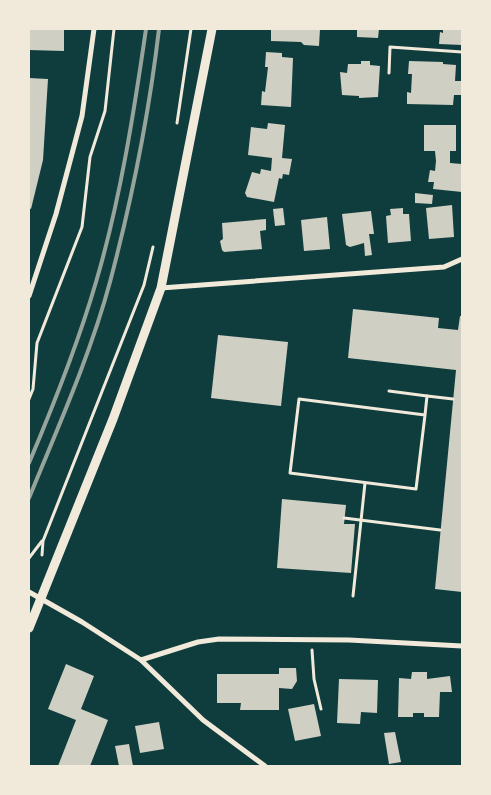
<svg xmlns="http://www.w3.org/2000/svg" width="491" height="795" font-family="'PT Sans',sans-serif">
  <rect width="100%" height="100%" fill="#0f3d3e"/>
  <g fill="#cfcfc3">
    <path d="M29,29H64V51L29,50Z"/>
    <path d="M271,29H320L319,46L304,45L301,42L271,41Z"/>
    <path d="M357,29H379L378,38L357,37Z"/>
    <path d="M443,29H462V45L439,44L440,32L443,33Z"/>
    <path d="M266,52L282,53V57L293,58L291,107L261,105L262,91L265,92L268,67H265Z"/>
    <path d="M361,61H370V65L380,66L378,97L359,98V96L342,95L340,72L347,73L348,64H361Z"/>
    <path d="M409,61L443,62V64L456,65L455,81H462L461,95H454L453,105L407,104V92L411,93L412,74H408Z"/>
    <path d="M29,78L48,79L43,160L31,209L29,208Z"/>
    <path d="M268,123L285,125L282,158L292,159L289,175L283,174L282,179L279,178L274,202L247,197L245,193L252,172L260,174L261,169L271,171L272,158L248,155L251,127L267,129Z"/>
    <path d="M424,125H456V151H450V163L462,164V192L433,189L434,182H428L430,170L435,171L436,161L435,151H424Z"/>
    <path d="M415,193L433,195L432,204L415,203Z"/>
    <path d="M452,205L454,237L429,239L426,208Z"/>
    <path d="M283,208L285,225L275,226L273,209Z"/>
    <path d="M403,208V214H409L411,241L388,243L386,216L391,215L390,209Z"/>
    <path d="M371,211L374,234H369L372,255L365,256L364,243L350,247L346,245L342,214Z"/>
    <path d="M327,217L330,249L304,251L301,220Z"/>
    <path d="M266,219V230L260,231L262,249L224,252L222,250L220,241L223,239L222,223Z"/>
    <path d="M353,309L439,318L438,328L458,330L460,316H462V592L435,589L456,370L348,358Z"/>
    <path d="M218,335L288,342L281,406L211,398Z"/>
    <path d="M282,499L346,505L344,524H355L351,573L277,568Z"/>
    <path d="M66,664L94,676L81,709L108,720L90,766H58L76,720L48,709Z"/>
    <path d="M279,668H296L297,681L292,689L279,688V710H240L241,703H217V674H279Z"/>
    <path d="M412,672H427V679L450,676L452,692H440L439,717H424V713H413V717H398L399,678L411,679Z"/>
    <path d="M339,679L378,680L377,713L361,712L360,724L337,723Z"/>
    <path d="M314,704L321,736L295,741L288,709Z"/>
    <path d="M159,722L164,749L140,753L135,726Z"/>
    <path d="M395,732L401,762L389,764L384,733Z"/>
    <path d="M129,744L133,766H119L115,746Z"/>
  </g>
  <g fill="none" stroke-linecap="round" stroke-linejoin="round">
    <g stroke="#f1e9da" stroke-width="3">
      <path d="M389,73L390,47L462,52"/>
      <path d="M177,123L191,29"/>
      <path d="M389,391L427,396L425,415L299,399L290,473L416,489L425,415"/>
      <path d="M427,396L453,399"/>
      <path d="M29,399L33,389L37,343L82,227L90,157L105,111L114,29"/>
      <path d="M344,518L440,530"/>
      <path d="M42,555L43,541L144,285L153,247"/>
      <path d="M29,558L42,541"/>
      <path d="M353,596L365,483"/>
      <path d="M312,650L314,679L321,709"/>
    </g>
    <g stroke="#f1e9da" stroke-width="5">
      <path d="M161,288L444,267L462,259"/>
      <path d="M29,296L56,214L82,116L94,29"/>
      <path d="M29,592L82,622L141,660L203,720L265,766"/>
      <path d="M141,660L198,642L219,639L349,640L462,646"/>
    </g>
    <path stroke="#f1e9da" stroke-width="9" d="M29,628L113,419L161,288L212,29"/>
    <g stroke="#97a49c" stroke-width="4">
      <path d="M29,463C54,404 78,344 96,282C120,201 134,112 146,29"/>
      <path d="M29,498C58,427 90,356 110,282C132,199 149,114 159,29"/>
    </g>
  </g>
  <rect width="491" height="795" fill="none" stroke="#f1e9da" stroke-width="60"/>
</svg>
